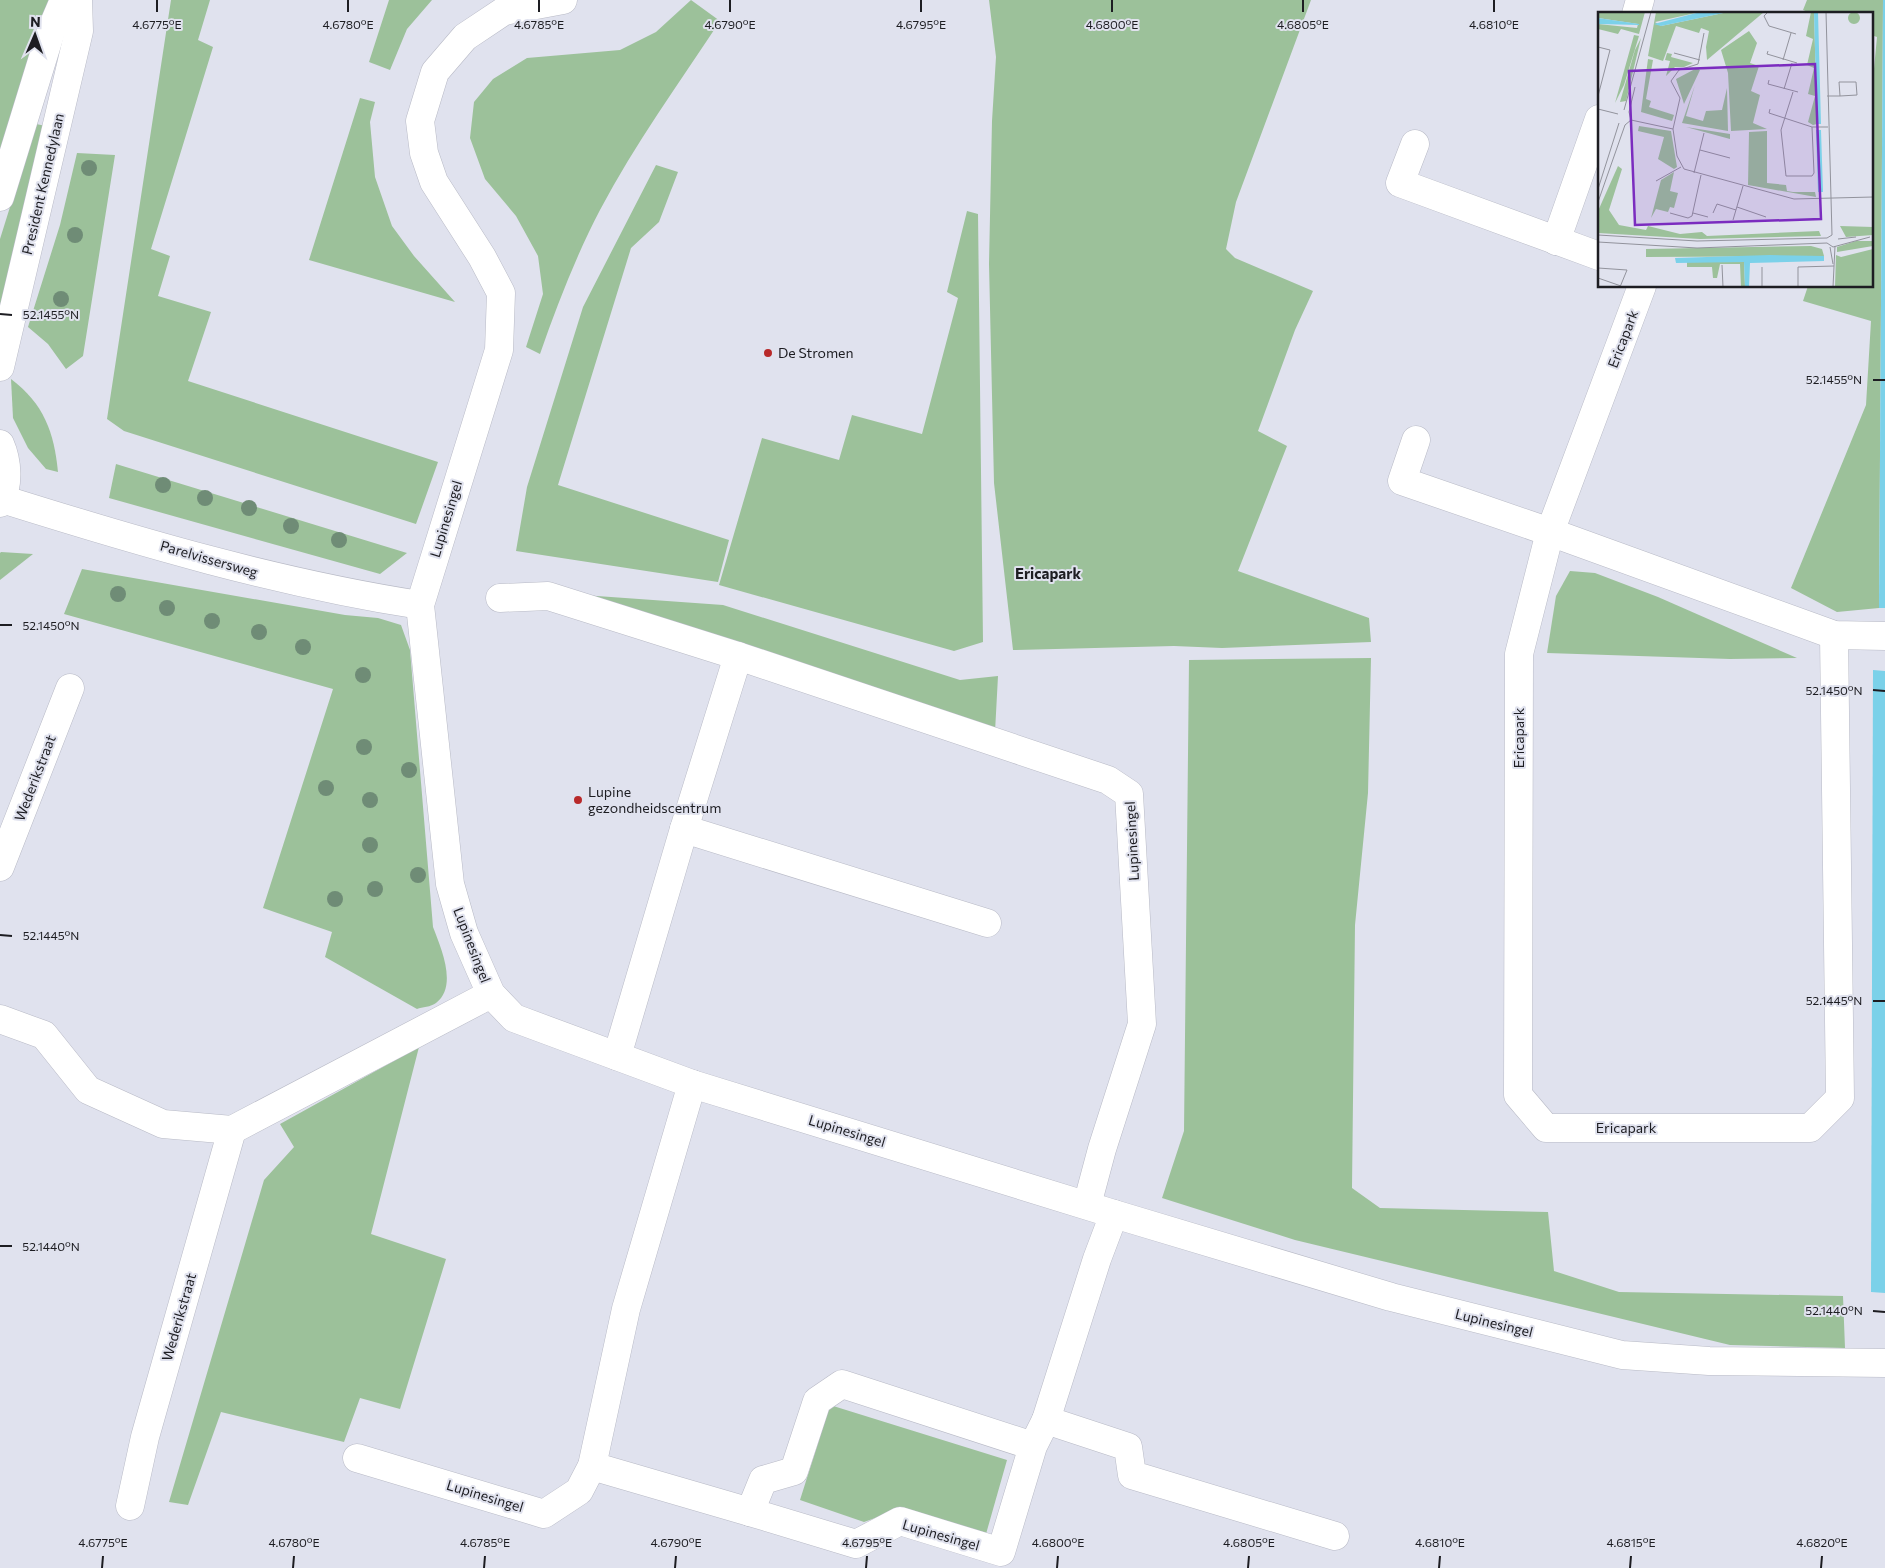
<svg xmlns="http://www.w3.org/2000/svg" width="1885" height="1568" font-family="Commissioner,sans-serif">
  <rect width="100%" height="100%" fill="#e0e2ee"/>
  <g fill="#9cc19a">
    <path d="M0,0H49L0,158Z"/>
    <path d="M171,0H210L198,40L213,47L151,249L170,256L158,296L211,312L188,381L438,462L416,524L124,431L107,419Z"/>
    <path d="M389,0H432L407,29L390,70L369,62Z"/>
    <path d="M691,0L720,21C679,83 635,144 600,210C576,256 557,305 540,354L526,347L543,294L538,256L516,216L485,179L470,138L474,102L493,79L527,58L620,50L656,32Z"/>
    <path d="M989,0H1311L1236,202L1226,249L1235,258L1313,291L1295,330L1258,431L1287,446L1238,571L1369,618L1371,642L1222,648L1174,646L1013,650L994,483L989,264L992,121L996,57Z"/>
    <path d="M1807,0H1883L1879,608L1837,612L1791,588L1866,405L1871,321L1803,301L1808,286H1871V100L1877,37L1871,35V14H1813L1803,10Z"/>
    <path d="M360,98L375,102L370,122L375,177L392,226L414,256L455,302L309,260Z"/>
    <path d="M36,124L46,126L0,309V239Z"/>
    <path d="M77,153L115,155L83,356L66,369L48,344L28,327L60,225Z"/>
    <path d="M656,165L678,172L659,222L631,248L558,485L729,540L718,582L516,551L527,487L583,307Z"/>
    <path d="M967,211L978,214L983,642L954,651L719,585L762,438L839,460L852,415L922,434L958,298L947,292Z"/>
    <path d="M11,379C44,404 54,432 58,472L46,469L28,448L13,418Z"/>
    <path d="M116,464L407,553L380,574L109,498Z"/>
    <path d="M0,553L1,552L33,554L0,580Z"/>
    <path d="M82,569L345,615L378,618L401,625L410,650L433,927C441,948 458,986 436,1003C431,1007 422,1007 417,1009L325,957L332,932L263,908L333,689L64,614Z"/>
    <path d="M1570,571L1595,573L1658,597L1797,658L1730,659L1547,653L1556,596Z"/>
    <path d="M555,593L723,605L960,680L998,676L995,732Z"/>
    <path d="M1371,658L1368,793L1355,925L1352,1188L1380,1208L1548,1212L1554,1271L1619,1292L1843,1296L1845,1348L1730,1345L1295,1240L1162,1198L1184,1131L1189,660Z"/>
    <path d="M419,1047L371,1234L446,1259L400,1409L360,1398L344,1442L221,1412L188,1505L169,1502L264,1180L294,1147L280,1124Z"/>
    <path d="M830,1405L1007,1460L986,1534L903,1508L864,1522L800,1500Z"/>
  </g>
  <g fill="#7bd1e9">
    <path d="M1883,0H1885V608H1879Z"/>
    <path d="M1873,670L1885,671V1293L1871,1292Z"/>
  </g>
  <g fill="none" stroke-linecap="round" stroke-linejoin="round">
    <defs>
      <g id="minor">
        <path d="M563,0L504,11L465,37L435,72L420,121L424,153L434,182L482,257L501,293L499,350L420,605L450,884L464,933L491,994L514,1018L692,1084L1114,1214L1391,1297L1622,1355L1709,1361L1885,1363"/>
        <path d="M1636,14L1640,0"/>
        <path d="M1415,144L1400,183L1599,256"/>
        <path d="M0,197L52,28L64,0"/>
        <path d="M1556,241L1599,119"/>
        <path d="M1642,286L1550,532L1519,654L1518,1095L1546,1128H1810L1840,1098L1834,635"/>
        <path d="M0,367L79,31L78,0"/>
        <path d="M1416,440L1402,481L1550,532L1834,635L1885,636"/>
        <path d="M0,444C8,462 9,485 0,503"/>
        <path d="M2,499C139,542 278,583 420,605"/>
        <path d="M500,598L548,596L738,656L1108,780L1129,794L1142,1024L1102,1149L1087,1205"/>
        <path d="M684,829L987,923"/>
        <path d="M0,867L70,688"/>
        <path d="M0,1019L44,1035L88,1090L163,1124L232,1130L491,994"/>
        <path d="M617,1056L684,829L738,656"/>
        <path d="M1046,1420L1128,1447L1132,1475L1335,1536"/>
        <path d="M1033,1446L842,1384L817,1401L794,1471L763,1480L750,1512L856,1544L900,1521L1001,1552L1033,1446L1046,1420L1097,1259L1114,1214"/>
        <path d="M357,1458L544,1514L579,1491L592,1466L626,1309L692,1084"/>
        <path d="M592,1466L750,1512"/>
        <path d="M130,1506L145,1437L232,1130"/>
      </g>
    </defs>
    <use href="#minor" stroke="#b8bac6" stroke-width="29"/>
    <use href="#minor" stroke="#fff" stroke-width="28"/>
  </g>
  <g fill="#6f8c76">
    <circle cx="89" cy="168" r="8"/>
    <circle cx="75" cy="235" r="8"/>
    <circle cx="61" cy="299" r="8"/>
    <circle cx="163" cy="485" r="8"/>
    <circle cx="205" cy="498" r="8"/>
    <circle cx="249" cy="508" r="8"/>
    <circle cx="291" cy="526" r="8"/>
    <circle cx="339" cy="540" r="8"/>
    <circle cx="118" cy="594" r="8"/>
    <circle cx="167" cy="608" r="8"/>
    <circle cx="212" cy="621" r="8"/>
    <circle cx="259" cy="632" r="8"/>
    <circle cx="303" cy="647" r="8"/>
    <circle cx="363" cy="675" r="8"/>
    <circle cx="364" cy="747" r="8"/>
    <circle cx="409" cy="770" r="8"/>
    <circle cx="326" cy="788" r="8"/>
    <circle cx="370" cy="800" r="8"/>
    <circle cx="370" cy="845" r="8"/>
    <circle cx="418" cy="875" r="8"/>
    <circle cx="375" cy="889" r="8"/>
    <circle cx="335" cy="899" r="8"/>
  </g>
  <path fill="none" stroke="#1d1d22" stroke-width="2" d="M157,12V0M348,12V0M539,12V0M730,12V0M921,12V0M1112,12V0M1303,12V0M1494,12V0M0,314L12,315M1873,380H1885M0,625H12M1873,690L1885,691M0,935L12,936M1873,1001H1885M0,1246H12M1873,1311L1885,1312M102,1568L103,1556M293,1568L294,1556M484,1568L485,1556M675,1568L676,1556M866,1568L867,1556M1057,1568L1058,1556M1248,1568L1249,1556M1439,1568L1440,1556M1630,1568L1631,1556M1821,1568L1822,1556"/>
  <g fill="#b8292a" stroke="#e0e2ee" stroke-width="2">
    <circle cx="768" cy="353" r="5"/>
    <circle cx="578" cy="800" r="5"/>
  </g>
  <g text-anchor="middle" stroke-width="4" stroke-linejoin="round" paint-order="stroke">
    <g font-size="14" fill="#1d1d22" stroke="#e0e2ee">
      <text transform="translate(43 184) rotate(-77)" y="5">President Kennedylaan</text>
      <text transform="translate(1623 339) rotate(-69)" y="5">Ericapark</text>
      <text transform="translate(446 519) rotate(-73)" y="5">Lupinesingel</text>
      <text transform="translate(209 559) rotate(16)" y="5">Parelvissersweg</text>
      <text transform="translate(1519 738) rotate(-90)" y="5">Ericapark</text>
      <text transform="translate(35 778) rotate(-69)" y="5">Wederikstraat</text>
      <text transform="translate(1132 841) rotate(-93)" y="5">Lupinesingel</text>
      <text transform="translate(472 945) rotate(69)" y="5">Lupinesingel</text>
      <text x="1626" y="1133">Ericapark</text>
      <text transform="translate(847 1131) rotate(17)" y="5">Lupinesingel</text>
      <text transform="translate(179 1317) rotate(-74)" y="5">Wederikstraat</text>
      <text transform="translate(1494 1323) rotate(14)" y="5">Lupinesingel</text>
      <text transform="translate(485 1496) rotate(17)" y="5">Lupinesingel</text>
      <text transform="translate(941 1535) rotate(16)" y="5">Lupinesingel</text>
    </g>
    <g font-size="14" fill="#1d1d22" stroke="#e0e2ee" text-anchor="start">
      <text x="778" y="358">De Stromen</text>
      <text x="588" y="797">Lupine<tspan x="588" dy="16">gezondheidscentrum</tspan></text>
    </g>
    <g font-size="15" font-weight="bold" fill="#1d1d22" stroke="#e0e2ee">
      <text x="1048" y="579">Ericapark</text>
    </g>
  </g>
  <g transform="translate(1598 12)">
    <rect width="275" height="275" fill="#e0e2ee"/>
    <path d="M250 6a6 6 0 1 1 12 0a6 6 0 1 1-12 0ZM0,0H47L41,22L23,17L20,22L0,17V12L39,16L40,12L0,6ZM58,0H102L57,10L63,14L130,0H166L109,48L108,35L111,19L103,16L101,21L78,14L65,49L50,44ZM213,0H216L219,112L215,113L210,110L217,84L210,82L216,56L209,53L215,27L208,24ZM151,19L159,31L152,51L161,54L153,79L162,83L155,111L169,117L133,119L130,61L123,38ZM36,23L41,24L26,73L17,91ZM43,26L28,89L22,90L37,38ZM69,41L74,42L73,45L95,51L86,55H77L68,64L72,49L67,48ZM50,47L55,48L48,87L53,89L51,95L76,103L74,109L43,100ZM99,56L102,58L86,92L78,67ZM97,73L88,104L105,109L108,99L124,98L129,76L130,119L84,111ZM41,114L73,119L79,155L76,157L60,147L66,125L40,119ZM88,115L132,122V127ZM169,119V171L188,173L189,179L195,180H217L218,185L150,173L151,120ZM20,154L24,157L11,198L21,213L48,218L50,214L82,222L104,220L109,224L221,219L223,224L102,227L0,221V199ZM76,160L72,179L80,181L76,196L72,195L70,200L58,197L53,206L63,168ZM242,214L275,215V223L248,225ZM258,229H275V234L239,240V235ZM213,234L224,237L226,244L48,245V237ZM275,237V275H237L238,243L243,245ZM89,250H146L147,275H143L142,252H122L119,266H115L114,255H89Z" fill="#9cc19a"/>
    <path d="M102,0H130L63,14L56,12ZM216,0H220L223,112H219ZM0,6L41,12V13L0,12ZM218,118H223L225,180H220ZM172,243L226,244V249L152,251L151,275H147L146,250L78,251L77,246Z" fill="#7bd1e9"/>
    <path fill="none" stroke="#92939c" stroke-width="1" d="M170,0L166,4L171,14L198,22M228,0L234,223M106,21L100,52L81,58L73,69L82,86L75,117L79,144L86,157L196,187L275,185M0,35L12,38L0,84M170,39L169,42L199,51M76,41L102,48M185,48L193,21M171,68L170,72L200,80M186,77L194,51M195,80L183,118L188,164H214L216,161L214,115M229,84H242L259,83L258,70H241L242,84M0,97L20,102M172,97L171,101L214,115H230M26,98L53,0M33,108L75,117M27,113L33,108L31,100L37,75M102,138L132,146M96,161L106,121M58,169L83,155M0,177L21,111M0,190L27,113M139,195L168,205M72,201L90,206L94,204L103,163M95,201L110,205M115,201L119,192L138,198M135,208L145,174M0,223L99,229L229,226L234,223M240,227L258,225M0,230L99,236L229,231M229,231L235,235L272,225M232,235L235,252M124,253L125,275M164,255V275M0,256L29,258L22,275M0,266L23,274M200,275V255L236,254M235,275L237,234"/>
    <path fill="#7b2cbf" fill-opacity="0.15" stroke="#7b2cbf" stroke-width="2.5" d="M217,52L223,207L37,213L31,59Z"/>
    <rect width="275" height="275" fill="none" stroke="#1d1d22" stroke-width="2.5"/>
  </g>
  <g font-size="12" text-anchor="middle" fill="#1d1d22" stroke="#e0e2ee" stroke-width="4" stroke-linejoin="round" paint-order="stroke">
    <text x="157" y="29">4.6775°E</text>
    <text x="348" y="29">4.6780°E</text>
    <text x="539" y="29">4.6785°E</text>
    <text x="730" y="29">4.6790°E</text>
    <text x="921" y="29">4.6795°E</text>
    <text x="1112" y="29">4.6800°E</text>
    <text x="1303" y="29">4.6805°E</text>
    <text x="1494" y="29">4.6810°E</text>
    <text x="51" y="319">52.1455°N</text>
    <text x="1834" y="384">52.1455°N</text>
    <text x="51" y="630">52.1450°N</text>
    <text x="1834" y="695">52.1450°N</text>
    <text x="51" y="940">52.1445°N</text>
    <text x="1834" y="1005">52.1445°N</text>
    <text x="51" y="1251">52.1440°N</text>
    <text x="1834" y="1315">52.1440°N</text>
    <text x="103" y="1547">4.6775°E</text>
    <text x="294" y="1547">4.6780°E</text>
    <text x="485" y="1547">4.6785°E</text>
    <text x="676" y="1547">4.6790°E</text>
    <text x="867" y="1547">4.6795°E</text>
    <text x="1058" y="1547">4.6800°E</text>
    <text x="1249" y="1547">4.6805°E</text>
    <text x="1440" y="1547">4.6810°E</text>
    <text x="1631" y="1547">4.6815°E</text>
    <text x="1822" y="1547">4.6820°E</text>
  </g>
  <g transform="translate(35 35) rotate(2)" stroke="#e0e2ee" stroke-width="4" paint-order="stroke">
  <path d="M0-4L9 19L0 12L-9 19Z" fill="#1d1d22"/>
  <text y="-8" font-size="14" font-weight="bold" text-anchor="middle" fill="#1d1d22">N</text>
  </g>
</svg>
